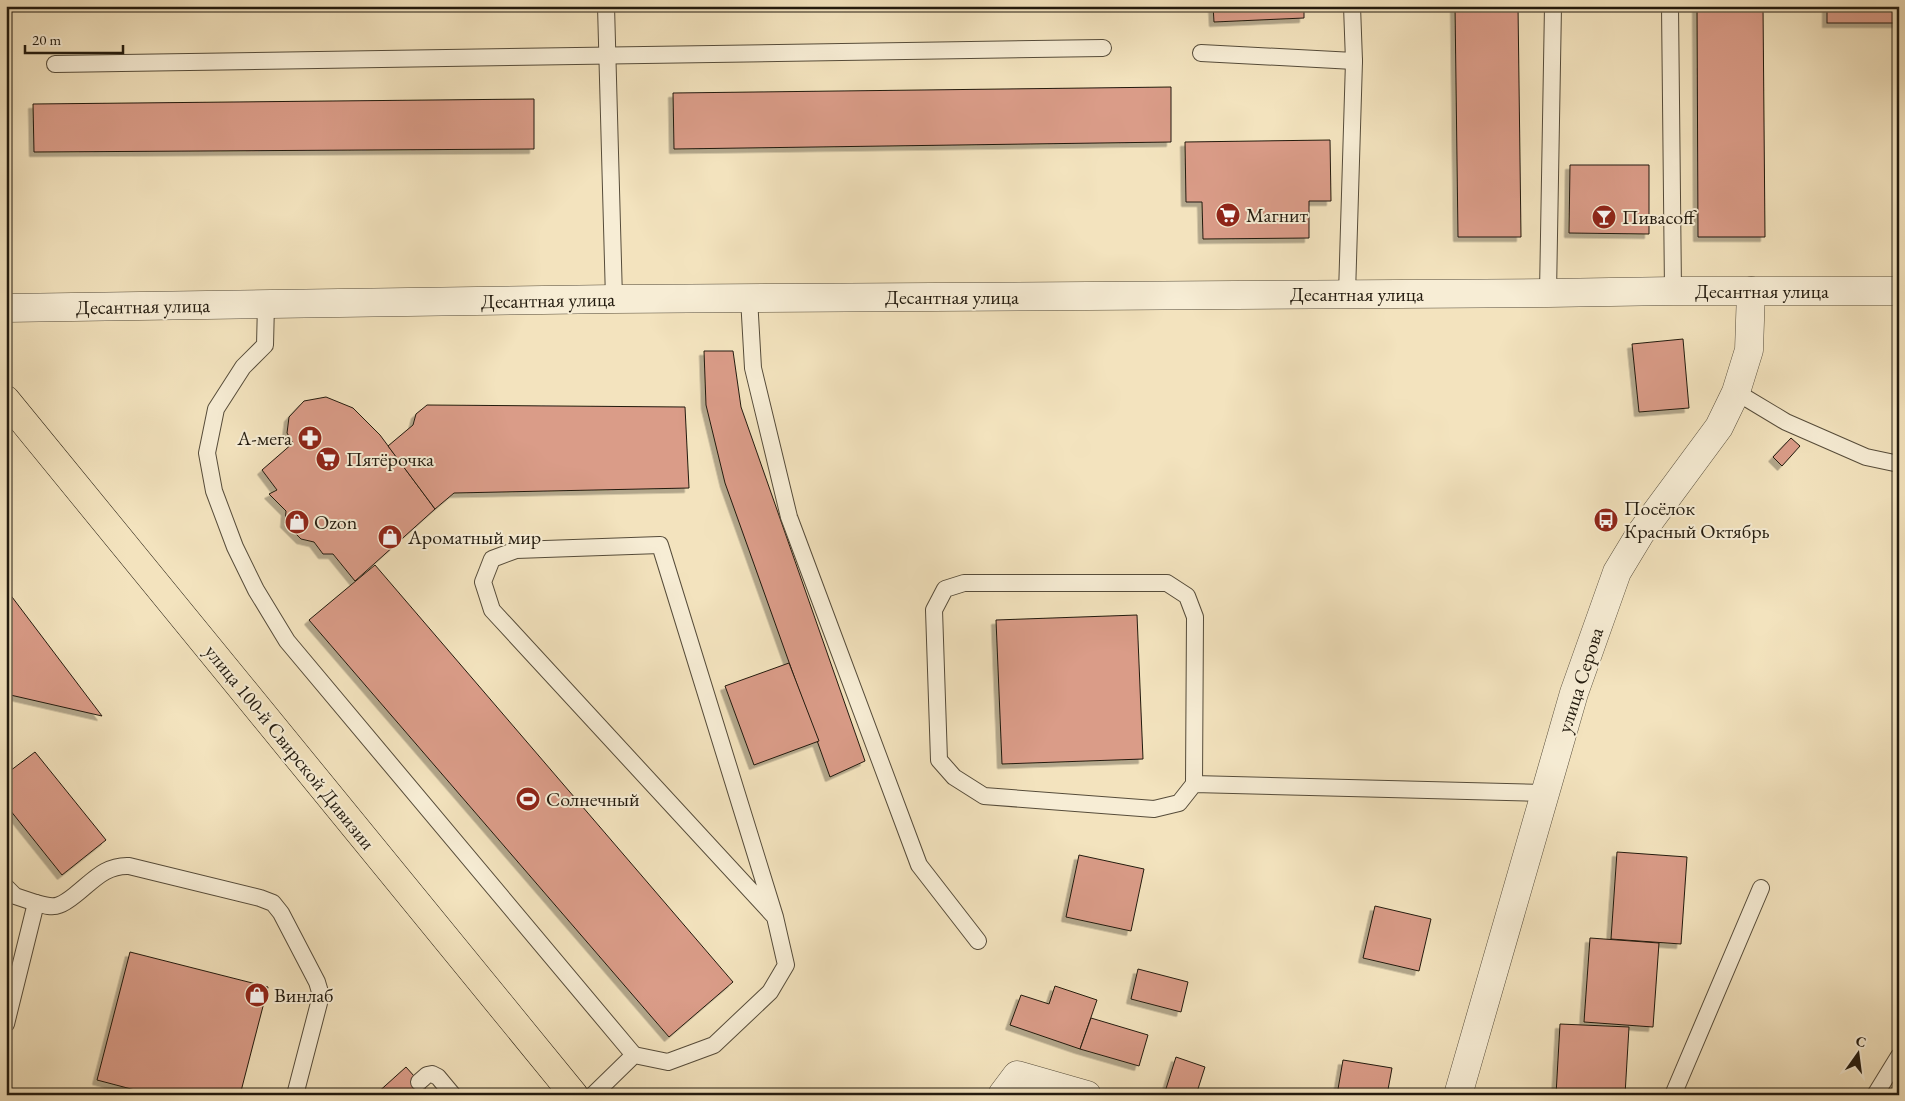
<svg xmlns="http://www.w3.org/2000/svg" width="1905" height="1101" font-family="'EB Garamond',serif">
  <defs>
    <filter id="shadow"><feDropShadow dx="-4.5" dy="4.5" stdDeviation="0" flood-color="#0004"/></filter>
  </defs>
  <rect width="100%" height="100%" fill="#f3e3be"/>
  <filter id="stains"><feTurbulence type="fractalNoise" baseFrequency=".004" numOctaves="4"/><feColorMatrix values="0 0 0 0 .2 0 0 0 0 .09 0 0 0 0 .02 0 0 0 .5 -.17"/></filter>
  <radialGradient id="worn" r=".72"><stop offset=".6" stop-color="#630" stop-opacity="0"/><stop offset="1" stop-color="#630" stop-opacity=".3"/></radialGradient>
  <g fill="#da9c88" stroke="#221a0e" filter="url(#shadow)">
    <path d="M1213,6H1304V18L1214,22Z"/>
    <path d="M1455,6H1518L1521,237H1458Z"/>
    <path d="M1697,6H1763L1765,237H1698Z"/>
    <rect x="1827" y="6" width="72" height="17"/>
    <path d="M1171,87V142L674,149L673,93Z"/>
    <path d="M534,99V149L34,152L33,104Z"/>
    <path d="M1330,140L1331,201H1309V238L1203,239L1202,202H1186L1185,142Z"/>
    <path d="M1570,165H1649V234L1569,233Z"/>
    <path d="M1683,339L1689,408L1639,412L1632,344Z"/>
    <path d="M704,351H733L741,407L865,761L830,777L725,483L706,405Z"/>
    <path d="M326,397L353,408L380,435L435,509L355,581L333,554H323L314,542L301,539L285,523L286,511L269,494L277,490L262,470L293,443L287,433L289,417L304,401Z"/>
    <path d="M427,405L685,407L689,488L454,493L435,509L388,446L413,425L416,414Z"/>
    <path d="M1791,438L1800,446L1782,466L1773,457Z"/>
    <path d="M375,565L733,982L669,1037L309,620Z"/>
    <path d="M6,589L102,716L6,694Z"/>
    <path d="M1137,615L1143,759L1002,764L996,620Z"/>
    <path d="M789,663L819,741L754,765L725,686Z"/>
    <path d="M35,752L106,840L62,875L6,805V774Z"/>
    <path d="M1617,852L1687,857L1681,944L1611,939Z"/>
    <path d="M1079,855L1144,869L1131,931L1066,917Z"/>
    <path d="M1375,906L1431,919L1419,971L1363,958Z"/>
    <path d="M1590,938L1659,943L1653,1027L1584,1022Z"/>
    <path d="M130,952L268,987L240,1095H154L97,1080Z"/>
    <path d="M1138,969L1188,982L1181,1012L1131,999Z"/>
    <path d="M1055,986L1097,1000L1080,1049L1010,1025L1021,995L1049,1004Z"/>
    <path d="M1091,1018L1148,1035L1139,1066L1080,1049Z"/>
    <path d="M1560,1024L1629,1027L1625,1095H1556Z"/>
    <path d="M1176,1057L1205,1067L1196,1095H1164Z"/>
    <path d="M1343,1060L1392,1068L1387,1095H1337Z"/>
    <path d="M406,1067L431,1095H375Z"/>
  </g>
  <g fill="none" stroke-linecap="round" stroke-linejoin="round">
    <defs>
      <g id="service">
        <path d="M606,6L614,299"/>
        <path d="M1670,6L1673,291"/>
        <path d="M1201,53L1354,61"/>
        <path d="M55,64L1103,48"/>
        <path d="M1548,293L1553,6"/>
        <path d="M1347,294L1354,61L1352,6"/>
        <path d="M749,298L753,368L789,517L919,865L978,941"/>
        <path d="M266,304L265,345L243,367L216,409L207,453L214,491L235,547L256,590L287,641L634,1055"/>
        <path d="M1736,392L1786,422L1866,457L1899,464"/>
        <path d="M1194,784L1179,803L1154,809L984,796L954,777L939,760L934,610L945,589L964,583H1167L1187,596L1195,617L1194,784L1544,793"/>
        <path d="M6,887L15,896L36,903L6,1024"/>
        <path d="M36,903C43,905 52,908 59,905C65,903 70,899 75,895C93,881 105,865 129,866L260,898L273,903L281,913L317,982L320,992L319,1003L295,1095"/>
        <path d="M419,1082L427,1075L432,1074L438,1077L453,1095"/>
        <path d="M593,1095L634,1055L668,1062L714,1045L770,992L786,965L775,917L660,545L516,550L492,559L483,582L492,610L775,917"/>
        <path d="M1673,1095L1761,888"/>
        <path d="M1875,1095L1899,1056"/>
      </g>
      <path id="minor" d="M1002,1095L1017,1075L1087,1095"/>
      <g id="tertiary">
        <path d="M6,308L614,299L1548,293L1673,291H1899"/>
        <path d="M1458,1095L1574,693L1617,572L1640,534L1719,427L1736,392L1749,350L1751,291"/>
      </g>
      <path id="primary" d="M6,400L574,1095"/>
    </defs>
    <use href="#service" stroke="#564c3a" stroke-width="18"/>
    <use href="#minor" stroke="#564c3a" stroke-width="29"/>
    <use href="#tertiary" stroke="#564c3a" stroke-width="29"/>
    <use href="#primary" stroke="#221a0e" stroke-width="29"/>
    <use href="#service" stroke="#f7edd5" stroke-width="16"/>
    <use href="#minor" stroke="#f7edd5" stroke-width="28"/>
    <use href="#tertiary" stroke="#f7edd5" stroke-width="28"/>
    <use href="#primary" stroke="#f3e3be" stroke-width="28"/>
  </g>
  <defs>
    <symbol id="supermarket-disc" viewBox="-11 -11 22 22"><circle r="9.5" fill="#8f2418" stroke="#f7edd5"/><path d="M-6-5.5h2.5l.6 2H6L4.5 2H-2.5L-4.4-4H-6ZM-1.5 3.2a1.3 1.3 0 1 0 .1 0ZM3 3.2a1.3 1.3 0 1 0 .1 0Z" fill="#fff"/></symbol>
    <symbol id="bar-disc" viewBox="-11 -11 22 22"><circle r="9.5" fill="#8f2418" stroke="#f7edd5"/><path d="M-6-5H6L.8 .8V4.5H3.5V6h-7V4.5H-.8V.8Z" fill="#fff"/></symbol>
    <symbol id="pharmacy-disc" viewBox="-11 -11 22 22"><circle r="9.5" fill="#8f2418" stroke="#f7edd5"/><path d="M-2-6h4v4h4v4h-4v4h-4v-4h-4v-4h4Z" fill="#fff"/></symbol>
    <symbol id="bus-disc" viewBox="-11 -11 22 22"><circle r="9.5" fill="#8f2418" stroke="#f7edd5"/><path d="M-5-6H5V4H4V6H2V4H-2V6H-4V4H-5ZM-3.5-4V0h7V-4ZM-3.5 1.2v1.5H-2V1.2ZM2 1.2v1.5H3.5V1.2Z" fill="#fff"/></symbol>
    <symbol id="shop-disc" viewBox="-11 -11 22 22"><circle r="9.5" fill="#8f2418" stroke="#f7edd5"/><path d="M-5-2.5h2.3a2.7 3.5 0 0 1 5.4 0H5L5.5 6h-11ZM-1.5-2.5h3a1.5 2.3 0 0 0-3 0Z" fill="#fff"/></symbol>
    <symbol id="stadium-disc" viewBox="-11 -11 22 22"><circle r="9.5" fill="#8f2418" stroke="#f7edd5"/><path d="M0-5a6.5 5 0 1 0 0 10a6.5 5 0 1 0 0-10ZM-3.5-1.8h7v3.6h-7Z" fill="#fff"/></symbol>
  </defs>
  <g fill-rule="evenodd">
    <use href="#supermarket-disc" x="1214" y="201" width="28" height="28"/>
    <use href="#bar-disc" x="1590" y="203" width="28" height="28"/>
    <use href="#pharmacy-disc" x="296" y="424" width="28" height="28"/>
    <use href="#supermarket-disc" x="314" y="445" width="28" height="28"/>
    <use href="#bus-disc" x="1592" y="506" width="28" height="28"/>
    <use href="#shop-disc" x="283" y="508" width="28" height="28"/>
    <use href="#shop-disc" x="376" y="523" width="28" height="28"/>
    <use href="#stadium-disc" x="514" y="785" width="28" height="28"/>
    <use href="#shop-disc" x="243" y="981" width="28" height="28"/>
  </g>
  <g text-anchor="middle" stroke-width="4" stroke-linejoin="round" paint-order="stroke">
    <g font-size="20" fill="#221a0e" stroke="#f7edd5" text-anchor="start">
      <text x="1246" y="222">Магнит</text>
      <text x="1622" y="224">Пивасоff</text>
      <text x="292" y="445" text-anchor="end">А-мега</text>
      <text x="346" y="466">Пятёрочка</text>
      <text x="1624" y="515">Посёлок<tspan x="1624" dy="23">Красный Октябрь</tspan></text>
      <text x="314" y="529">Ozon</text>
      <text x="408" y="544">Ароматный мир</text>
      <text x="546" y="806">Солнечный</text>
      <text x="274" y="1002">Винлаб</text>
    </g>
    <g font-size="20" fill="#221a0e" stroke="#f7edd5">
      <text x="1762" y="298">Десантная улица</text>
      <text x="1357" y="301">Десантная улица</text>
      <text x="952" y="304">Десантная улица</text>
      <text transform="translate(548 300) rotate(-1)" y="7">Десантная улица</text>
      <text transform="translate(143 306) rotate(-1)" y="7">Десантная улица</text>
      <text transform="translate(1580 680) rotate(-72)" y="7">улица Серова</text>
      <text transform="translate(290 747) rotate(51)" y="7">улица 100-й Свирской Дивизии</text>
    </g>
  </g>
  <rect width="1905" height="1101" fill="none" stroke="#f3e3be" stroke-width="25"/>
  <rect x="8" y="8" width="1890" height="1086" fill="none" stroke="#221a0e" stroke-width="2.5"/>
  <rect x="12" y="12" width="1880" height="1076" fill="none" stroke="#221a0e"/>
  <g transform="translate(1858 1054) rotate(14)" stroke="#f7edd5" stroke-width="4" paint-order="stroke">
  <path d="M0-4L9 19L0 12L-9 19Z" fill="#221a0e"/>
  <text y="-8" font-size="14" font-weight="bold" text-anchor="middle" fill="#221a0e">С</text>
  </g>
  <path d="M25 45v8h98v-8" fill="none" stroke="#221a0e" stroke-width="2.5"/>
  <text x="32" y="45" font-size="15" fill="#221a0e" stroke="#f7edd5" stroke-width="4" paint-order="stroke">20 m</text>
  <rect width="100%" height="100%" filter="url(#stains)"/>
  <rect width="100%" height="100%" fill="url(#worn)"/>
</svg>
